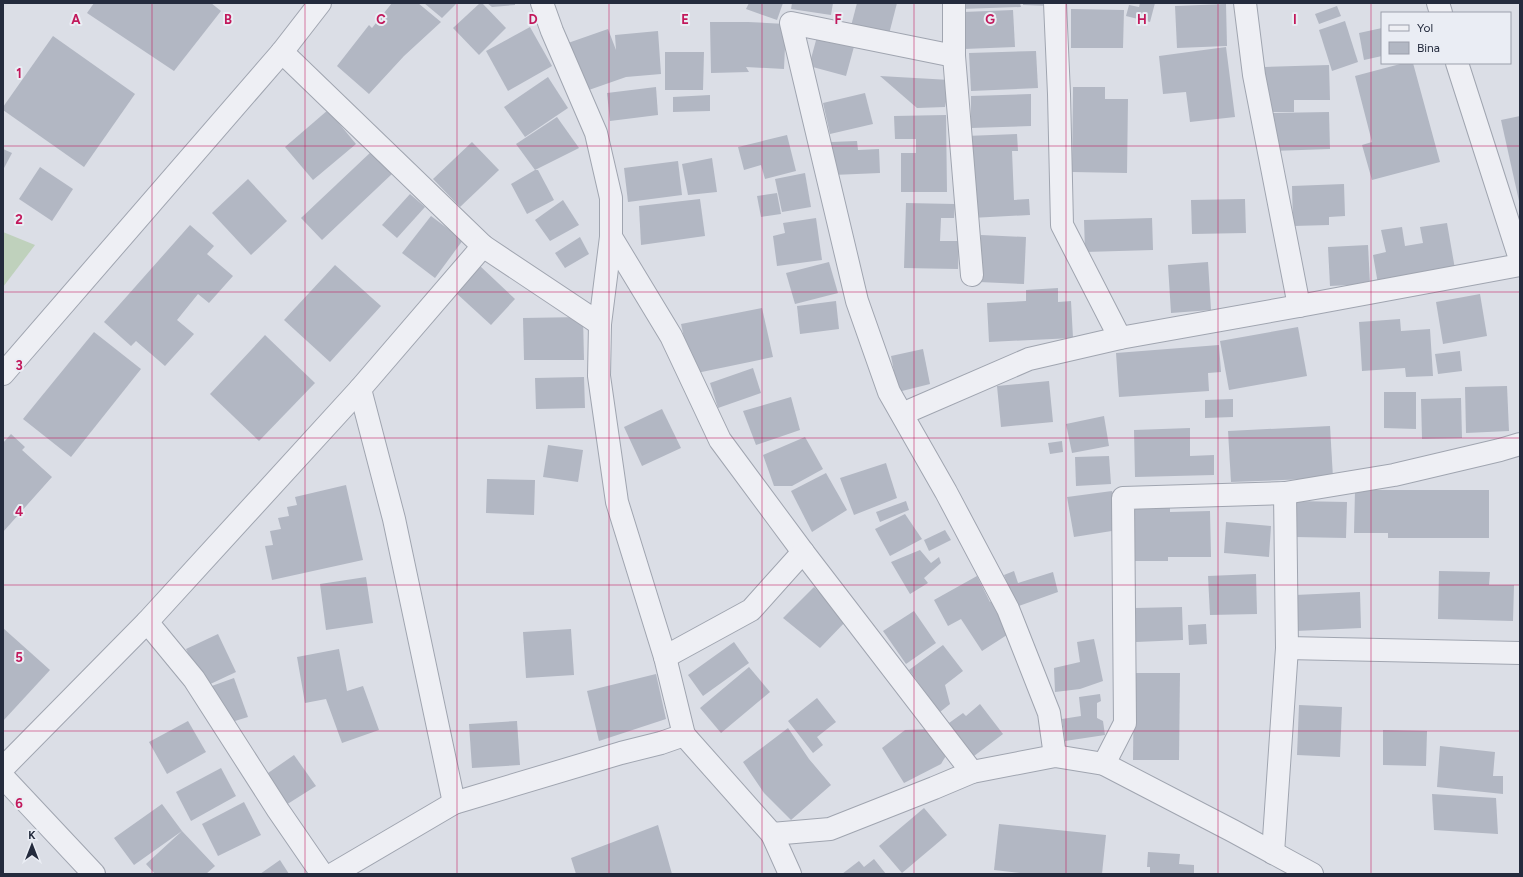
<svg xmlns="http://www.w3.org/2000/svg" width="1523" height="877" font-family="Figtree,sans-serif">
  <rect width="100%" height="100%" fill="#dbdee6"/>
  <path fill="#bfd1bc" d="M3,232L35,245L3,287Z"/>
  <g fill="#b2b7c3">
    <path d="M94,3H211L221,11L174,71L87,13Z"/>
    <path d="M392,3H418L441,22L404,56L369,94L337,66L369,25L372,28Z"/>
    <path d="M424,3H457L442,18Z"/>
    <path d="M480,3H482L506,28L479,55L453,28Z"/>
    <path d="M487,3H515V5L492,7Z"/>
    <path d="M749,3H783L777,20L746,9Z"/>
    <path d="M792,3H833L831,15L791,9Z"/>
    <path d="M857,3H897L888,38L850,30Z"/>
    <path d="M960,3H1020L1021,7L961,9Z"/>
    <path d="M1023,3H1051L1050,6L1023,5Z"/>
    <path d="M1140,3H1155L1150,22L1126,16L1129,5L1139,7Z"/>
    <path d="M1226,4L1227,46L1177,48L1175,6Z"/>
    <path d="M1337,6L1341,16L1319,24L1315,14Z"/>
    <path d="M1071,9L1124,10L1123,48H1071Z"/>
    <path d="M1013,10L1015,47L964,49L963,12Z"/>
    <path d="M1345,21L1358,62L1332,71L1319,30Z"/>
    <path d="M710,22H748L786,24L784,69L746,67L749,72L711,73Z"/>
    <path d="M530,27L552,66L508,91L486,51Z"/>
    <path d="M1382,28V56L1364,60L1359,33Z"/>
    <path d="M608,29L616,50L615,35L658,31L661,74L626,77L586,91L568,43Z"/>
    <path d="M818,33L855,43L846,76L809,66Z"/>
    <path d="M53,36L135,94L84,167L3,110V107Z"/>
    <path d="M1226,47L1235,117L1190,122L1186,92L1163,94L1159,56Z"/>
    <path d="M1036,51L1038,88L971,91L969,53Z"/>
    <path d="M665,52H704L703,90H665Z"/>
    <path d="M1404,63H1413L1440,162L1372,180L1362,145L1372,142L1355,76Z"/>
    <path d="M1329,65L1330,100H1294V112H1265L1264,67Z"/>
    <path d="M880,76L950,80L945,107L917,108Z"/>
    <path d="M548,77L568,108L525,137L504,107Z"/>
    <path d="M656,87L658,115L610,121L607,93Z"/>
    <path d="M1073,87H1105V99H1128L1127,173L1072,172Z"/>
    <path d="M865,93L873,124L830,134L823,103Z"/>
    <path d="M1031,94V126L971,128V96Z"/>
    <path d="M710,95V111L673,112V97Z"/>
    <path d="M328,110L356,144L313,180L285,147Z"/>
    <path d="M1329,112L1330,149L1272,151L1271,113Z"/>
    <path d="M946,115L947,192H901V153H916V139H895L894,116Z"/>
    <path d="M1520,116V201H1519L1501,120Z"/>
    <path d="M557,117L579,148L535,170L516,144Z"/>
    <path d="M1017,134L1018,151H1012L1014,200L1029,199L1030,215L971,218L966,136Z"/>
    <path d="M787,135L796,171L765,179L761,165L744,170L738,147Z"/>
    <path d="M857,141L858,150L879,149L880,173L833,175L831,142Z"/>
    <path d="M472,142L499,170L460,207L433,179Z"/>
    <path d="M3,149L12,153L3,170Z"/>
    <path d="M372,151L393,173L322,240L301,218Z"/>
    <path d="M712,158L717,192L688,195L682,164Z"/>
    <path d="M678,161L682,195L628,202L624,168Z"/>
    <path d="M40,167L73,189L52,221L19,199Z"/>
    <path d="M535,170H538L554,200L527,214L511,184Z"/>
    <path d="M805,173L811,207L782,212L775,179Z"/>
    <path d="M248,179L287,221L251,255L212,213Z"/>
    <path d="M1344,184L1345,216L1329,217V225L1293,226L1292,186Z"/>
    <path d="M777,193L781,214L761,217L757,196Z"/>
    <path d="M410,194L425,207L397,238L382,225Z"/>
    <path d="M700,199L705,236L641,245L639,206Z"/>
    <path d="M1245,199L1246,233L1192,234L1191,200Z"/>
    <path d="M563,200L579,225L550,241L535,220Z"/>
    <path d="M906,203L955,204L954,218H941L940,241H959L958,269L904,268Z"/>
    <path d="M431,216L463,240L435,278L402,253Z"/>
    <path d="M816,218L822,260L777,266L773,236L785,233L783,223Z"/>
    <path d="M1152,218L1153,250L1085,252L1084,220Z"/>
    <path d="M1447,223L1455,269L1378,284L1373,255L1386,252L1381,230L1402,227L1405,246L1423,243L1420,227Z"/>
    <path d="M190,225L214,246L207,254L233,276L209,303L198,294L177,320L194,334L165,366L136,341L131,346L104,322Z"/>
    <path d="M981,235L1026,237L1024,284L979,282Z"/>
    <path d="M580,237L589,254L565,268L555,253Z"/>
    <path d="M1368,245L1370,284L1330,286L1328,247Z"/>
    <path d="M829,262L838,293L795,304L786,273Z"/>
    <path d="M1208,262L1211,310L1171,313L1168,265Z"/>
    <path d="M335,265L381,306L330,362L284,320Z"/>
    <path d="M480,266L515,299L491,325L455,292Z"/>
    <path d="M1058,288V302L1071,301L1073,338L989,342L987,303L1026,301V290Z"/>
    <path d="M1480,294L1487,336L1443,344L1436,302Z"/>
    <path d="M836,301L839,329L800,334L797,306Z"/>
    <path d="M762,308L773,357L692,374L681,324Z"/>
    <path d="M583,317L584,360H524L523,318Z"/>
    <path d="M1400,319L1401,331L1430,329L1433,376L1406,377L1405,368L1362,371L1359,322Z"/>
    <path d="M1298,327L1307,376L1229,390L1220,341Z"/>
    <path d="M94,332L141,369L71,457L23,419Z"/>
    <path d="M265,335L315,383L259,441L210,394Z"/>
    <path d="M1219,345L1221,372L1208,373L1209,391L1119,397L1116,353Z"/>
    <path d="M923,349L930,384L898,392L891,356Z"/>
    <path d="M1460,351L1462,371L1438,374L1435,354Z"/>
    <path d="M753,368L761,393L718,408L710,383Z"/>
    <path d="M584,377L585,408L536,409L535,378Z"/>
    <path d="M1049,381L1053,422L1001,427L997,386Z"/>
    <path d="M1507,386L1509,431L1466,433L1465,387Z"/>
    <path d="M1384,392H1416V429L1384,428Z"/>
    <path d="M791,397L800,430L756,445L743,411Z"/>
    <path d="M1461,398L1462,438L1422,439L1421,399Z"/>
    <path d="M1233,399V417L1205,418V400Z"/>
    <path d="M662,409L681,448L642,466L624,427Z"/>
    <path d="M1104,416L1109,446L1072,453L1066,424Z"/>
    <path d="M1330,426L1333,478L1231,482L1228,431Z"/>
    <path d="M1190,428V456L1214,455V475L1135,477L1134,430Z"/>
    <path d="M11,434L25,447L22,450L52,477L3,532V443Z"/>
    <path d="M805,437L823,469L792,486H774L763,455Z"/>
    <path d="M1062,441L1063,452L1050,454L1048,443Z"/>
    <path d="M548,445L583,450L578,482L543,477Z"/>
    <path d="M1109,456L1111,484L1076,486L1075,457Z"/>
    <path d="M886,463L897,498L854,515L840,478Z"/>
    <path d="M826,473L847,510L812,532L791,491Z"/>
    <path d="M487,479L535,480L534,515L486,513Z"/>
    <path d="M346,485L363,560L272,580L265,546L273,545L270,531L281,529L278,518L289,516L287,507L297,505L295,497Z"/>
    <path d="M1355,490H1489V538H1388V533H1354Z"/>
    <path d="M1112,491L1118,530L1074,537L1067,497Z"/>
    <path d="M906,501L909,510L880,522L876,512Z"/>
    <path d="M1295,501L1347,502L1346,538L1295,537Z"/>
    <path d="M1170,506V512L1210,511L1211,557H1168V561H1132V508Z"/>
    <path d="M905,514L922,539L890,556L875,529Z"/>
    <path d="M1226,522L1271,526L1269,557L1224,553Z"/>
    <path d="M945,530L951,540L929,551L924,540Z"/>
    <path d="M920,550L931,563L939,557L941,563L924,578L928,583L910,594L891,562Z"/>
    <path d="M1014,571L1018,583L1053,572L1058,592L1016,607L1004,575Z"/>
    <path d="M1439,571L1490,572L1489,585H1514L1513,621L1438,619Z"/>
    <path d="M1256,574L1257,614L1210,615L1208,576Z"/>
    <path d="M977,576L990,602L994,599L1010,633L982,651L961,619L948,626L934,600Z"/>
    <path d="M366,577L373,623L326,630L320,584Z"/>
    <path d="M814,587L848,619L820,648L783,618Z"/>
    <path d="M1360,592L1361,628L1296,631L1295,595Z"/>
    <path d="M1182,607L1183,640L1136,642L1134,608Z"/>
    <path d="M914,611L936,643L906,664L883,631Z"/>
    <path d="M1206,624L1207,644L1189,645L1188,625Z"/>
    <path d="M3,628L50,670L3,721Z"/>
    <path d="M571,629L574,675L526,678L523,632Z"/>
    <path d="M218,634L236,672L204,687L186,649Z"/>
    <path d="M1094,639L1103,681L1080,689L1055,692L1054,668L1080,662L1077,642Z"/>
    <path d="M734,642L749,663L703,696L688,675Z"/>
    <path d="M943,645L963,671L945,685L950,704L940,712L909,670Z"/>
    <path d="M339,649L347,691L363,686L379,730L342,743L326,699L305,703L297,657Z"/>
    <path d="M749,667L770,692L721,733L700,708Z"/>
    <path d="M1134,673H1180L1179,760H1133Z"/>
    <path d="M656,674L666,719L599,741L587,691Z"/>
    <path d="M234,678L248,717L225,724L209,687Z"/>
    <path d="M1100,694L1101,701L1097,703V718L1103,721L1105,735L1065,741L1062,719L1081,716L1079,697Z"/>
    <path d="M817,698L836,722L817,737L823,745L813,753L788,721Z"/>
    <path d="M980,704L1003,734L974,756L949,723L963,713L966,716Z"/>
    <path d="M1299,705L1342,707L1340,757L1297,755Z"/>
    <path d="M188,721L206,752L167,774L149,742Z"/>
    <path d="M517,721L520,765L472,768L469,724Z"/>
    <path d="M788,728L809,759L831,785L791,820L764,793L743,762Z"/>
    <path d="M930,729L947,754L941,764L904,783L882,748L905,730Z"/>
    <path d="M1383,730L1427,731L1426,766L1383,765Z"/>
    <path d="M1440,746L1495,752L1493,776H1503V794L1437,787Z"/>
    <path d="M294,755L316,786L278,810L258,780Z"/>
    <path d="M221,768L236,796L191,821L176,792Z"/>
    <path d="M1432,794L1496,798L1498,834L1434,830Z"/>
    <path d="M244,802L261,835L218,856L202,824Z"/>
    <path d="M162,804L182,831L215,866L206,874H155L146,864L182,831L134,865L114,838Z"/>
    <path d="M924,808L947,835L902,873L879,846Z"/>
    <path d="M999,824L1106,835L1102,874H1029L994,870Z"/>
    <path d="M658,825L672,874H576L571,858Z"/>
    <path d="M1148,852L1180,854L1179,864L1194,865V874H1150V867H1147Z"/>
    <path d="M874,859L886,874H842L859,861L864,867Z"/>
    <path d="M280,860L289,874H260Z"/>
  </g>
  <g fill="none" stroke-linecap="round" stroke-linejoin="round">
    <defs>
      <g id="minor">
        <path d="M954,3V56L791,23L857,301L889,392L946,492L1008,609L1049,713L1055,756"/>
        <path d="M1245,3L1254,75L1299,306"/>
        <path d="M1438,3L1441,13"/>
        <path d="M282,52L483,246L360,389L394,519L454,803"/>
        <path d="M954,56L972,275"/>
        <path d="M1457,63L1520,259"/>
        <path d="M611,237L671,336L720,440L803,552L972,772"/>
        <path d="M483,246L600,324L611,237V198L596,133L552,31L542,3"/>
        <path d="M600,324L599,376L617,502L665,657L684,735"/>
        <path d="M1120,338L1299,306L1520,265"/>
        <path d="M3,374L282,52L320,3"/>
        <path d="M902,414L1029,359L1120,338L1062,225L1059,94L1055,3"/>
        <path d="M147,622L360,389"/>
        <path d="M1287,648L1520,653"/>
        <path d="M665,657L751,610L803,552"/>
        <path d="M1104,764L1125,723L1123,498L1285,493L1394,475L1500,450L1520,444"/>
        <path d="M3,768L147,622L194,679L278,810L322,874"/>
        <path d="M3,777L94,874"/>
        <path d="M772,834L790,874"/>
        <path d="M1273,853L1287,648L1285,493"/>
        <path d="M333,874L454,803L621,753L661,743L684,735L772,834L830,829L934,788L972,772L1055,756L1104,764L1233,831L1312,874"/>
      </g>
    </defs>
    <use href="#minor" stroke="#a0a5b0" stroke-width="24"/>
    <use href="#minor" stroke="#eeeff4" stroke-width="22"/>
  </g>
  <path fill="none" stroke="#c2185b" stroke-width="1" stroke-opacity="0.55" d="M152,3V874M305,3V874M457,3V874M609,3V874M762,3V874M914,3V874M1066,3V874M1218,3V874M1371,3V874M3,146H1520M3,292H1520M3,438H1520M3,585H1520M3,731H1520"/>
  <g font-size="13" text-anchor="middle" font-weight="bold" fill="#c2185b" stroke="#eaedf4" stroke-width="4" stroke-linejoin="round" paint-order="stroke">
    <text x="76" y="24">A</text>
    <text x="228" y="24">B</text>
    <text x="381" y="24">C</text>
    <text x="533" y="24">D</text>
    <text x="685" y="24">E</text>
    <text x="838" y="24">F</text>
    <text x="990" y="24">G</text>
    <text x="1142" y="24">H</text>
    <text x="1295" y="24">I</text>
    <text x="19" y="78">1</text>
    <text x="19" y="224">2</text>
    <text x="19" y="370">3</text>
    <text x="19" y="516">4</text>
    <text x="19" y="662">5</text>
    <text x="19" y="808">6</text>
  </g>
  <rect width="1523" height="877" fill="none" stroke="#242b3d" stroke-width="8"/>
  <rect x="1381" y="12" width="130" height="52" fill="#eaedf4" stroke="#9b9fab"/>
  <rect x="1389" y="25" width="20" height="6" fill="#eeeff4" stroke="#9b9fab"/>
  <text x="1417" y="32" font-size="12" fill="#242b3d">Yol</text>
  <rect x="1389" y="42" width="20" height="12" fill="#b2b7c3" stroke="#9b9fab"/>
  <text x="1417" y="52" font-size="12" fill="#242b3d">Bina</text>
  <g transform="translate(32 845)" stroke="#eaedf4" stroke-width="3" paint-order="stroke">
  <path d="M0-3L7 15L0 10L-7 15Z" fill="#242b3d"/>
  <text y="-6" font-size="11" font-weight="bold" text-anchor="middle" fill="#242b3d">K</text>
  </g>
</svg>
